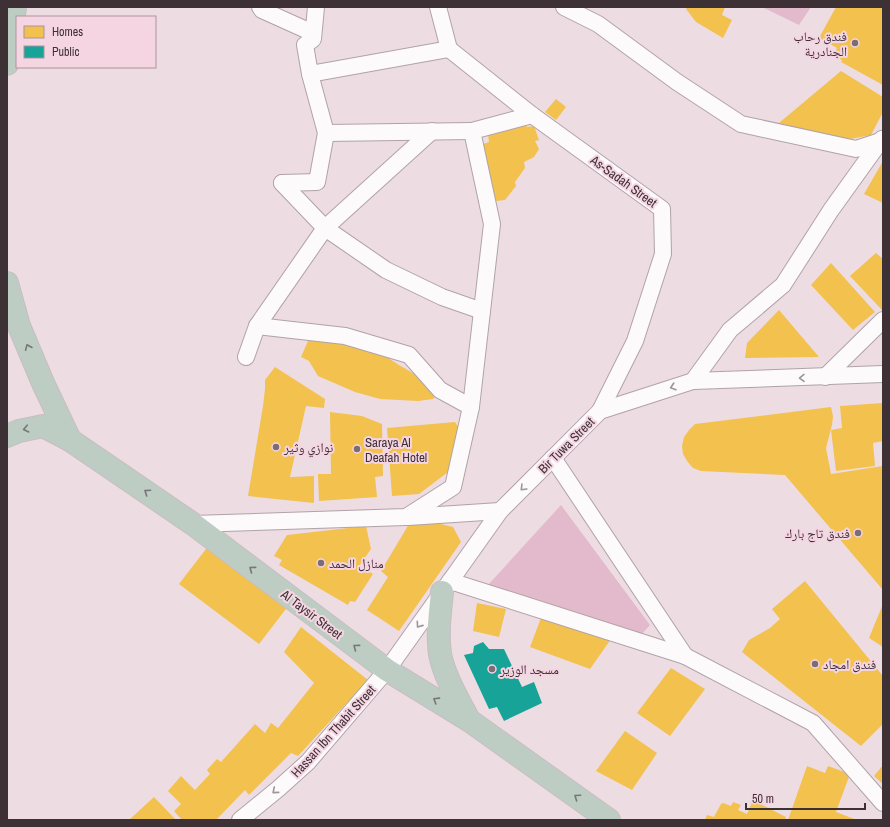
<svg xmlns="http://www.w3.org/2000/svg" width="890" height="827" font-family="'Archivo Narrow','Noto Naskh Arabic',sans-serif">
  <rect width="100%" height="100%" fill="#eedce3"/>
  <g fill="#e3bacb">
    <path d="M762,7H811L799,25Z"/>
    <path d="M561,505L650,625L641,635L488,585Z"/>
  </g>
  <g fill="#f2c14e">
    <path d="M687,7H725L722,15L732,20L723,38L696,22L686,9Z"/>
    <path d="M836,7H883V85L841,62L842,60L833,55L837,48L819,38Z"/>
    <path d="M841,71L883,97V112L871,135L845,140L779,123Z"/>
    <path d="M556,99L566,107L556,120L545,112Z"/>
    <path d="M525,122L527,127L534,126L539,140L535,141L539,149L534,157L524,162L525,168L515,182L516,186L505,200L496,201L483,144L489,142L488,134L500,133L501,128Z"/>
    <path d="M883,161V203L864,194Z"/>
    <path d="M876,253L883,259V309L882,310L850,276Z"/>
    <path d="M831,263L875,312L853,330L811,285Z"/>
    <path d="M779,310L819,357L745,358L747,343Z"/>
    <path d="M318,337L370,346L399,365L435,386L439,393L433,399L418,401L380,399L355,392L318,376L309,361L301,357L308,341Z"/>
    <path d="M275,367L325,399L324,408L306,406L290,477L314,476V503L248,496L263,406L265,389V380Z"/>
    <path d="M883,403V441L873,443L875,466L836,471L831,430L842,428L840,406Z"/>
    <path d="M831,407L833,416L832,425L826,448L831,474L883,466V590L785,475L701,471L693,468L687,461L683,454L682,446L684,437L689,430L695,424Z"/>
    <path d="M330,412L362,416L382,424L383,476L375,477L377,497L319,501L318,474H331Z"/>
    <path d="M455,422L460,430L452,469L419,494L392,496L387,428Z"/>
    <path d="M437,523L453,527L461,542L399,631L367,610L388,577L381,571L409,524Z"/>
    <path d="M366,526L371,549L359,566L373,574L355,602L350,601L348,605L279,565L282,560L274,556L287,535Z"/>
    <path d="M209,545L289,605L259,644L179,584Z"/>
    <path d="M805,581L883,676V724L861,746L742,652L749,640L770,628L780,619L772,609Z"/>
    <path d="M477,603L506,609L499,637L473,631Z"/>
    <path d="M883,604V647L869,638Z"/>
    <path d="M541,618L611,639L590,669L530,647Z"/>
    <path d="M301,627L368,680L298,756L291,753L249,795L245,790L216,820H182L174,811L181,804L168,791L181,776L195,790L210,774L207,770L217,759L221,762L255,724L265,733L271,723L278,728L314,683L284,652Z"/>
    <path d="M671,668L705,689L670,736L637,713Z"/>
    <path d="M625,731L657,753L632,790L596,771Z"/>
    <path d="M883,765V784L874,776Z"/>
    <path d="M807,766L825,773L828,766L850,774L836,812L857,820H788Z"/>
    <path d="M154,797L176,820H129Z"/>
    <path d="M753,800L786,817L785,820H705L707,815L714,817L721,804L723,803L731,806L733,802L741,805L738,810L747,814Z"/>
  </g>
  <path fill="#17a398" d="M483,642L489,649H504L522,687L534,682L542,703L504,721L497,707L489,709L464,655L473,653L474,646Z"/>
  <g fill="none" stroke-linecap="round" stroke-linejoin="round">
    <defs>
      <g id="minor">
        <path d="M260,7L262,10L313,33"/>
        <path d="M316,7L313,39L305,45L310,74L449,49"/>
        <path d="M438,7L449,49L532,115L662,209L663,254L635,341L600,411"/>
        <path d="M564,7L598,24L677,82L741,124L856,149L880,141L883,142"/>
        <path d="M310,74L326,133L472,131"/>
        <path d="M282,183L325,228L386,270L442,297L482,311"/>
        <path d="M282,183L317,182L326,133"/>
        <path d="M246,357L257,326L325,228L432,131"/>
        <path d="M825,377L883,320"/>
        <path d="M693,381L730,330L783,285L831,210L882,139"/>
        <path d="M471,407L492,224L472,131L532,115"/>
        <path d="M553,458L685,656"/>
        <path d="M408,517L500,511"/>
        <path d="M193,524L406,517L453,487L471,407L440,390L409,355L345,336L257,326"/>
        <path d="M450,581L685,656L813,723L883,803"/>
        <path d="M240,820L278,789L308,762L387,670L500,511L600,411L693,381L883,374"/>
      </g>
      <g id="highway">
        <path d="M7,64L15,7"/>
        <path d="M7,283L19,326L43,383L70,440"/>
        <path d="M7,436L19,431L43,426L70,440L193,524L387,670L470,721L609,820"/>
        <path d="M442,592C440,613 437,633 440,654C444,676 459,701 469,720"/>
      </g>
    </defs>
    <use href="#minor" stroke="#b0a3a8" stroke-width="18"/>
    <use href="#highway" stroke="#c7bec1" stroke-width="24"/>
    <use href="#minor" stroke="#fcfafb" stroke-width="16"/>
    <use href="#highway" stroke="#becdc4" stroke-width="22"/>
  </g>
  <defs><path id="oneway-chevron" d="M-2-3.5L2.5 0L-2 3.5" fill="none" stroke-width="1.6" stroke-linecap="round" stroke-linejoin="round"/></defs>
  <g stroke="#777776">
    <use href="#oneway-chevron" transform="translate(28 347) rotate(-113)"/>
    <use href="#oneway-chevron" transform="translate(26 429) rotate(167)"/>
    <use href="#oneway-chevron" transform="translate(147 492) rotate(-146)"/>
    <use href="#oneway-chevron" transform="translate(252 569) rotate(-143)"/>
    <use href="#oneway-chevron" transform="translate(356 647) rotate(-143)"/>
    <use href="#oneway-chevron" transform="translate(436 700) rotate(-148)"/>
    <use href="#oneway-chevron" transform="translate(577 797) rotate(-145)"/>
  </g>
  <g stroke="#9c9698">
    <use href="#oneway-chevron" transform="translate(802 378) rotate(179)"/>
    <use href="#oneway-chevron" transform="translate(673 387) rotate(162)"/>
    <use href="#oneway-chevron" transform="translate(523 488) rotate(135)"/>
    <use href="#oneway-chevron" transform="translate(419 625) rotate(125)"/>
    <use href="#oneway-chevron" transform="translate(275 791) rotate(140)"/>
  </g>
  <g fill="#7b6d73" stroke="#f5d5e2" stroke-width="1.5">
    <circle cx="855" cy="43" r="4"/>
    <circle cx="276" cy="447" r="4"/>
    <circle cx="357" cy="449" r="4"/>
    <circle cx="858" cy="533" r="4"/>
    <circle cx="321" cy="563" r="4"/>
    <circle cx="815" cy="664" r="4"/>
    <circle cx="492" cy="669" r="4"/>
  </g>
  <g text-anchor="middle" stroke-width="4" stroke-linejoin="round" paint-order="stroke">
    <g font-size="13" fill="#3d3136" stroke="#f5d5e2" text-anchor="start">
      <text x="847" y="41" text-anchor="end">فندق رحاب<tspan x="847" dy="15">الجنادرية</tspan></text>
      <text x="365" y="447">Saraya Al<tspan x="365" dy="15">Deafah Hotel</tspan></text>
      <text x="284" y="452">نوازي وثير</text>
      <text x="850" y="538" text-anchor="end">فندق تاج بارك</text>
      <text x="329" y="568">منازل الحمد</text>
      <text x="823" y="669">فندق امجاد</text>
      <text x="500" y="674">مسجد الوزير</text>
    </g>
    <g font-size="13" fill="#3d3136" stroke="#f5d5e2">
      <text transform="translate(624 181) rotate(36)" y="5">As-Sadah Street</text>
      <text transform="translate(566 445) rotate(-45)" y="5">Bir Tuwa Street</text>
      <text transform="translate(312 614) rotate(37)" y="5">Al Taysir Street</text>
      <text transform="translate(333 731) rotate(-48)" y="5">Hassan Ibn Thabit Street</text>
    </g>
  </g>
  <rect width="890" height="827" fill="none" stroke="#3d3136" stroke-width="16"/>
  <rect x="16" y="16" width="140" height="52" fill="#f5d5e2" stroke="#ab939d"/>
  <rect x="24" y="26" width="20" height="12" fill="#f2c14e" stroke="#ab939d"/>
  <text x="52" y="36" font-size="12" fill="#3d3136">Homes</text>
  <rect x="24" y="46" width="20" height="12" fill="#17a398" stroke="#ab939d"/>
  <text x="52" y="56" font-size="12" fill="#3d3136">Public</text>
  <path d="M746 803v6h119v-6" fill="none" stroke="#3d3136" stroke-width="2"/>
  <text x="752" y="803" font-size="12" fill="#3d3136" stroke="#f5d5e2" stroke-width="3" paint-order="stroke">50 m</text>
</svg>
